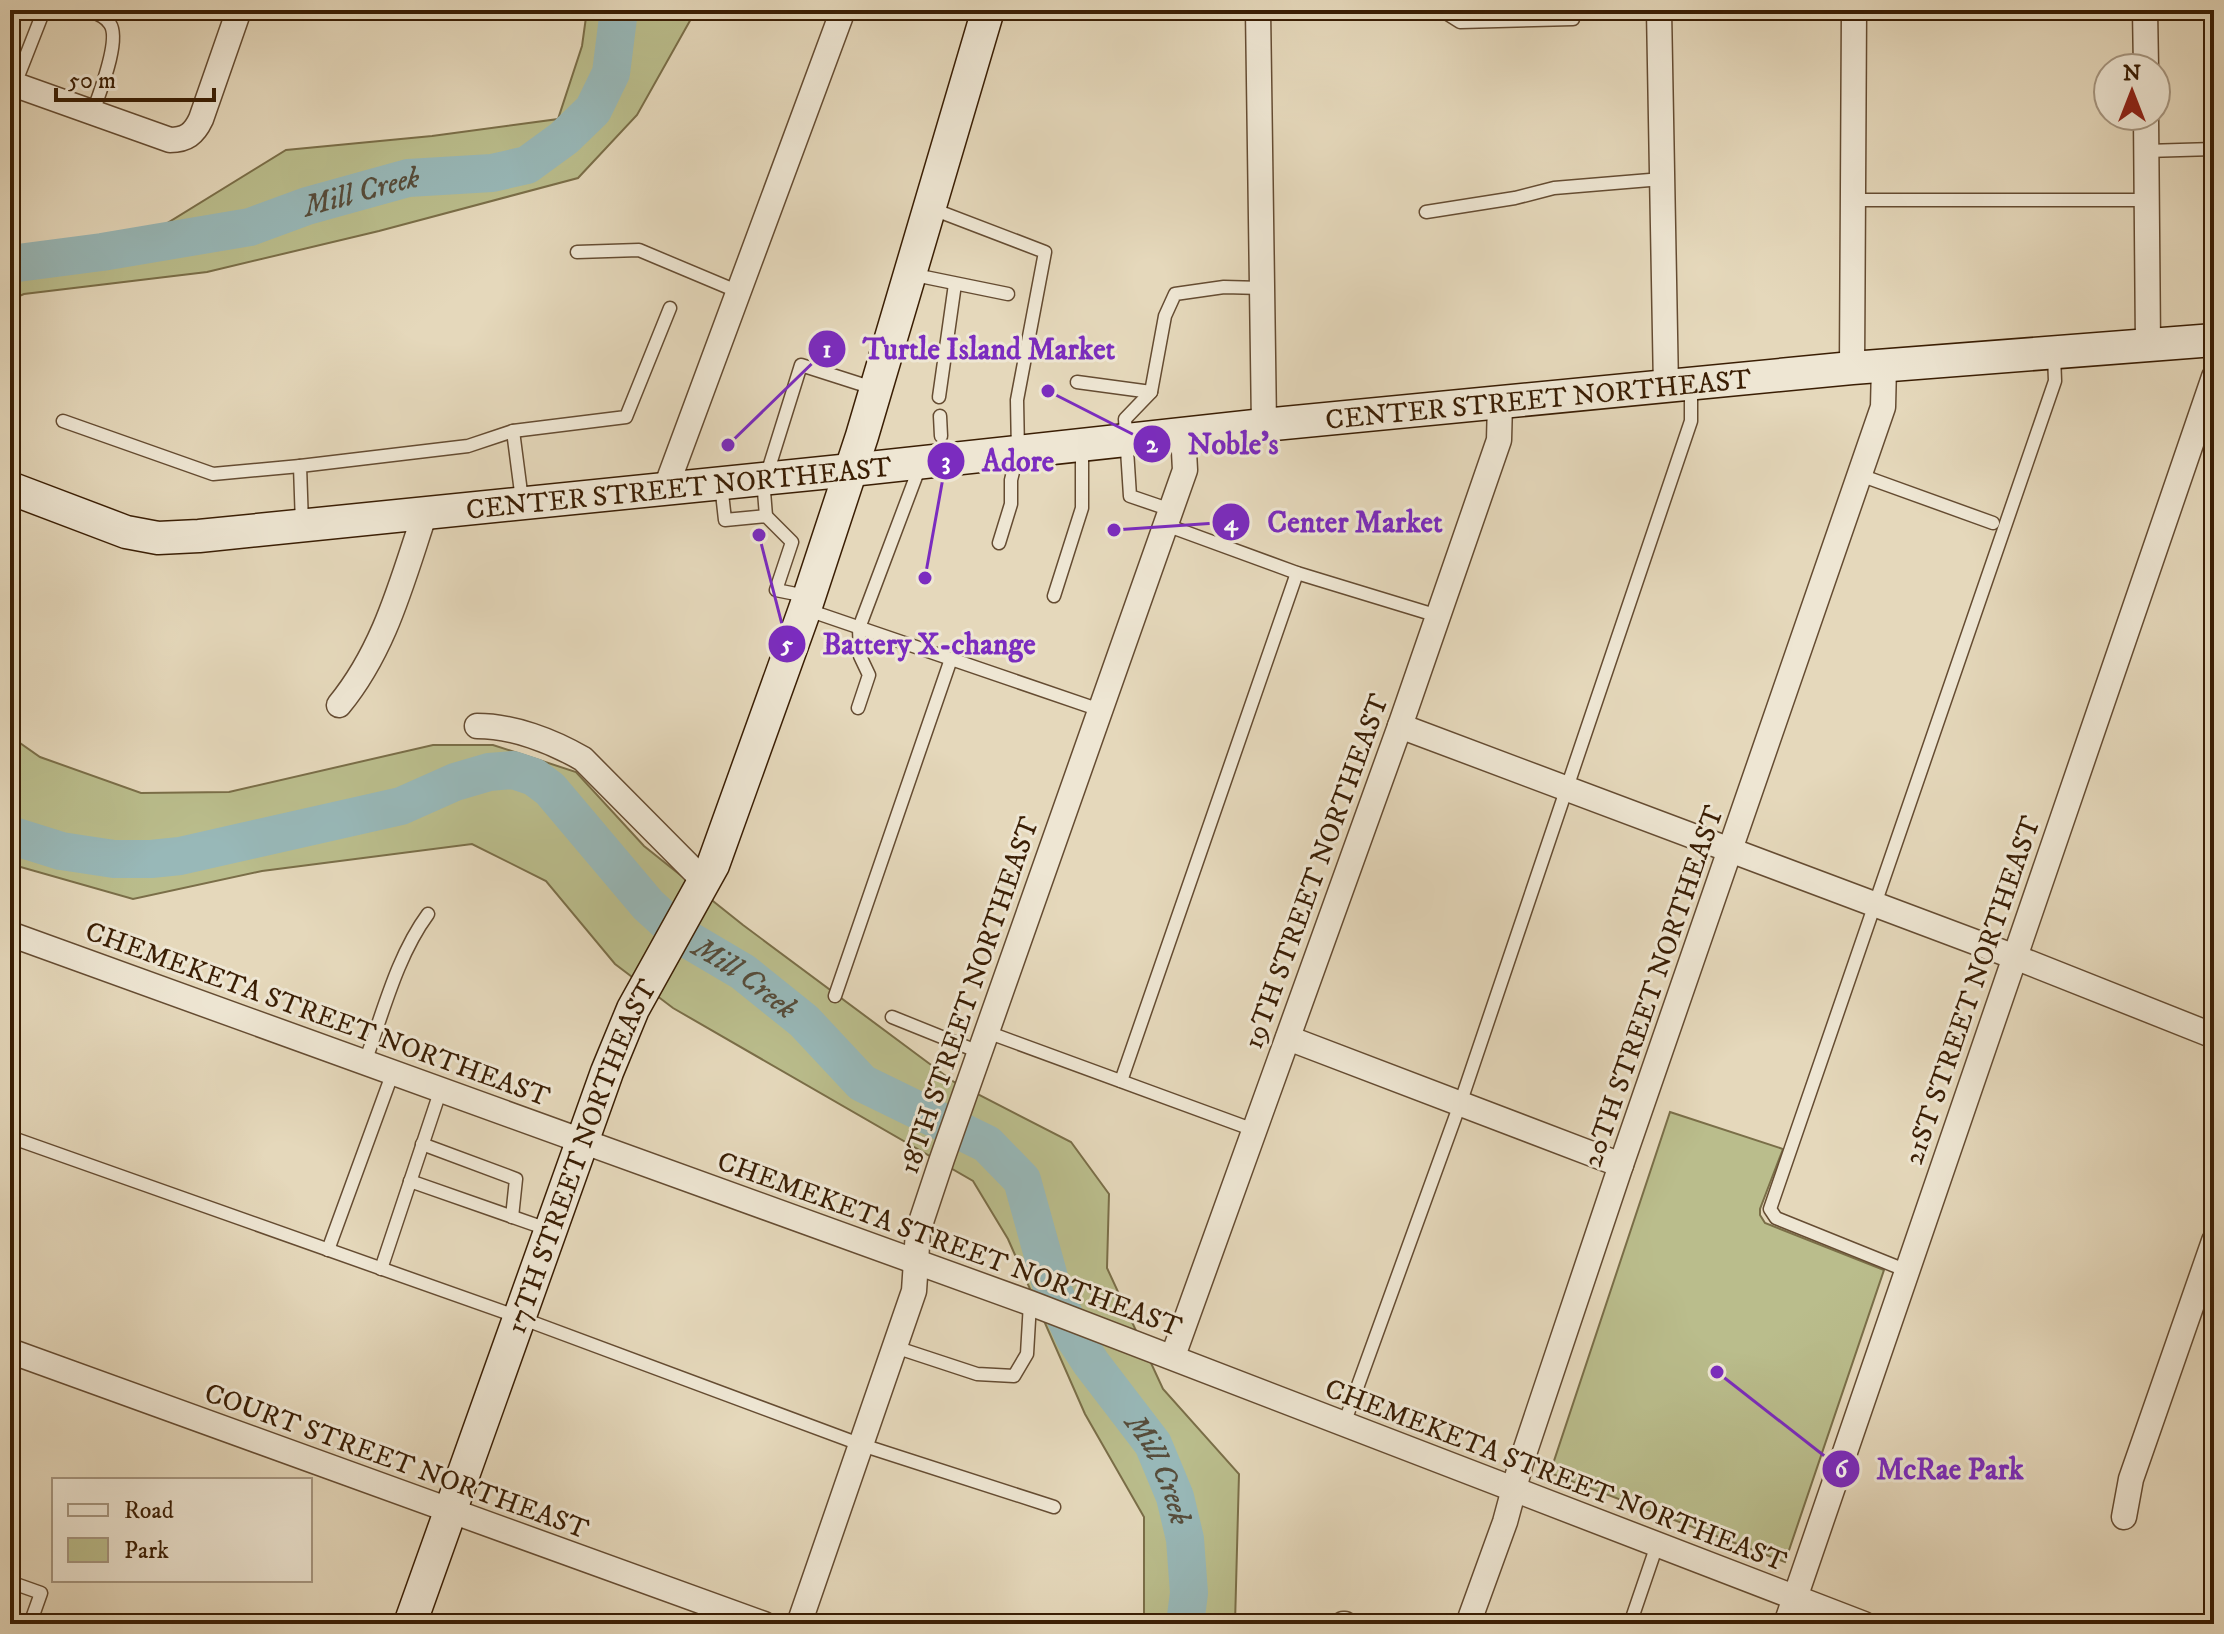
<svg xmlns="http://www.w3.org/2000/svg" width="2224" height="1634" font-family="'IM FELL DW Pica',serif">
  <rect width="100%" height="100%" fill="#e5d8bb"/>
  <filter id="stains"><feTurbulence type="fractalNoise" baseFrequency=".0025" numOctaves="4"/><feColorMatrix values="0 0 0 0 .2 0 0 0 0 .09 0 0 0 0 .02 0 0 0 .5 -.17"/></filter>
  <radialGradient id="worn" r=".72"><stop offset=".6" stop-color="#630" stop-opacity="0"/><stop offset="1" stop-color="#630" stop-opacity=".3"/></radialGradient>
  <g fill="#babd8c" stroke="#7a6e48" stroke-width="2">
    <path d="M587,10H696L637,115L578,178L379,231L207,272L24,294L10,300V259L164,225L286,150L432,136L558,119L582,46Z"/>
    <path d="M10,736L40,757L141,793L229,792L433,745H493L576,772L644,846L743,925L954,1082L1071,1142L1109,1194L1107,1268L1163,1389L1239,1474L1235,1624H1144V1517L1085,1414L1008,1239L973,1181L673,1008L615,964L546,881L472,844L262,871L133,899L10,864Z"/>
    <path d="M1670,1112L1783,1149L1760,1209V1215L1765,1223L1884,1270L1785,1562L1550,1473Z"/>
  </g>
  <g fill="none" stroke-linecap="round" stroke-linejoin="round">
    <g stroke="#98b8b8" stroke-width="38">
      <path id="s1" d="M10,264L102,252L250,227L307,206L408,178L492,173L527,165L564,138L593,110L611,73L619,10"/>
      <path id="s2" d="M10,835L61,851L114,859H151L180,856L401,806L455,782L489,772L513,770L534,777L550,789L648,905L682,936L743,972L804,1021L862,1083L987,1144L1022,1180L1052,1288L1074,1337L1091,1363L1153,1444L1175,1497L1185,1539L1189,1593L1185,1624"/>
    </g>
    <defs>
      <g id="service">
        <path d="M88,10C96,13 105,16 110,24C121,40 99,94 93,112"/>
        <path d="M1441,10L1460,22L1573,19"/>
        <path d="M15,84L44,10"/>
        <path d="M2146,151L2214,149"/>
        <path d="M1853,200H2147"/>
        <path d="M930,208L1045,252L1017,400L1018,452L1011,480V504L999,543"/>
        <path d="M1426,212L1515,198L1554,188L1662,179"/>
        <path d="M577,252L639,250L739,292"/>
        <path d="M910,274L1008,294"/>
        <path d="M1077,382L1151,392"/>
        <path d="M939,397L955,284"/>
        <path d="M940,416L941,436"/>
        <path d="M63,421L213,474L300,466"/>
        <path d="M513,431L626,417L670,308"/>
        <path d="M1860,475L1993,523"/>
        <path d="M766,477L801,365L876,389"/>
        <path d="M763,479L766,516"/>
        <path d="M721,484L725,520L766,516L792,542L776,590L806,596"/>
        <path d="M1171,510L1130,496L1125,419L1151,392L1165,316L1175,294L1224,287L1262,288"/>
        <path d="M302,524L300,466L468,446L513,431L522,500"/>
        <path d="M1166,525L1297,573L1438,616"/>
        <path d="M1054,596L1082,508V446"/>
        <path d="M805,609L1100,710"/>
        <path d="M858,708L869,675L860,656L859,628L920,466"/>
        <path d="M835,996L951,659"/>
        <path d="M892,1017L979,1052"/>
        <path d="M987,1032L1254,1130"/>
        <path d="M365,1062C383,1013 397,956 428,914"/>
        <path d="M1121,1081L1297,573"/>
        <path d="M10,1137L518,1317L862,1445L1054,1507"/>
        <path d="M422,1144L516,1179L512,1217"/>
        <path d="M410,1181L550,1230"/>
        <path d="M328,1250L393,1072"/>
        <path d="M381,1269L441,1089"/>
        <path d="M1905,1270L1776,1218L1770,1209L2055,381L2054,355"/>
        <path d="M895,1347L977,1374L1014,1376L1027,1354L1030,1303"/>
        <path d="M1344,1424L1460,1104L1691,421V385"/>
        <path d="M10,1582L41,1593L30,1624"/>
        <path d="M1630,1624L1657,1545"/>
      </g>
      <g id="minor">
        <path d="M1258,10L1264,425"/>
        <path d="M1659,10L1666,388"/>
        <path d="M2145,10L2146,68"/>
        <path d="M10,83L170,140C186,140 194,134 201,119L239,10"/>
        <path d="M2146,116L2148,346"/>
        <path d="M1852,368L1854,10"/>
        <path d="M665,490L843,10"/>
        <path d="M339,705C385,649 402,581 425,513"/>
        <path d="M477,726C513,726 552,741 583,759L705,882"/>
        <path d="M1400,726L2015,957L2214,1036"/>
        <path d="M10,934L1030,1303L1864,1624"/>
        <path d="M1288,1038L1621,1165"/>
        <path d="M10,1351L764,1624"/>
        <path d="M1173,1356L1400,726L1499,440L1500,403"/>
        <path d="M2124,1517L2131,1479L2214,1241"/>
        <path d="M799,1624L914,1291L918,1231L942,1159L1185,470L1183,433"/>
        <path d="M1343,1624H1345"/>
        <path d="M1468,1624L1505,1522L1521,1463L1621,1165L1883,407L1884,366"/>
        <path d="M1786,1624L2214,377"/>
      </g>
      <g id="secondary">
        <path id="s3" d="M10,488L126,532L158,538L199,536L851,470L1264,425L1852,368L2214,340"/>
        <path id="s4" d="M410,1624L607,1072L633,1009L713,865L805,609L862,436L988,10"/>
      </g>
    </defs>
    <use href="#service" stroke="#654c32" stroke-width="15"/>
    <use href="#minor" stroke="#654c32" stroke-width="27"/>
    <use href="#secondary" stroke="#3a1e04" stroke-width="35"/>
    <use href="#service" stroke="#eee6d3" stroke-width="12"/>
    <use href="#minor" stroke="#eee6d3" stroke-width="24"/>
    <use href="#secondary" stroke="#eee6d3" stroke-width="32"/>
  </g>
  <g text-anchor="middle" stroke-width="6" stroke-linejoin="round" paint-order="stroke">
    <g font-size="28" fill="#3a1e04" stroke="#eee6d3">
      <text dy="10" stroke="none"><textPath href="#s3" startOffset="1544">CENTER STREET NORTHEAST</textPath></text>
      <text dy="10" stroke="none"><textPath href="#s3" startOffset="680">CENTER STREET NORTHEAST</textPath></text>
      <text transform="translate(1315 871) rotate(-70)" y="10">19TH STREET NORTHEAST</text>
      <text transform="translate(1652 986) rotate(-71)" y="10">20TH STREET NORTHEAST</text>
      <text transform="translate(1971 990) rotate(-71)" y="10">21ST STREET NORTHEAST</text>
      <text transform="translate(968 995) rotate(-71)" y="10">18TH STREET NORTHEAST</text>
      <text transform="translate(318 1013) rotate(20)" y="10">CHEMEKETA STREET NORTHEAST</text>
      <text dy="10" stroke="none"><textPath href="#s4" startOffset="498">17TH STREET NORTHEAST</textPath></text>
      <text transform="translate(950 1243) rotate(20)" y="10">CHEMEKETA STREET NORTHEAST</text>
      <text transform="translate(397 1460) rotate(20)" y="10">COURT STREET NORTHEAST</text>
      <text transform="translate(1556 1474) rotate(21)" y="10">CHEMEKETA STREET NORTHEAST</text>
    </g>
    <g font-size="30" font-style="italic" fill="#564c3a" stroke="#eee6d3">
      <text dy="10" stroke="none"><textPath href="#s1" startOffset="360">Mill Creek</textPath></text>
      <text dy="10" stroke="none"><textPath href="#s2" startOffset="834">Mill Creek</textPath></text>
      <text dy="10" stroke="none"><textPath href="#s2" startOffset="1506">Mill Creek</textPath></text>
    </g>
  </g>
  <path fill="none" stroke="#7b2cbf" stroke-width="3" d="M728 445L827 349M1048 391L1152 444M925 578L946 461M1114 530L1231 522M759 535L787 644M1717 1372L1841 1469"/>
  <g fill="#7b2cbf" stroke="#eee6d3" stroke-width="3">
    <circle cx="728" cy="445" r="8"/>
    <circle cx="1048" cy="391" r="8"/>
    <circle cx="925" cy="578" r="8"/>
    <circle cx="1114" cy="530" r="8"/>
    <circle cx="759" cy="535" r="8"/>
    <circle cx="1717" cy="1372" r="8"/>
    <circle cx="827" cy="349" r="20"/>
    <circle cx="1152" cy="444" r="20"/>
    <circle cx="946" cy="461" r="20"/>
    <circle cx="1231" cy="522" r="20"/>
    <circle cx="787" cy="644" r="20"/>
    <circle cx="1841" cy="1469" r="20"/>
  </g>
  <g font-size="24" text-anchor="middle" font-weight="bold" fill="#fff">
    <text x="827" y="357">1</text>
    <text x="1152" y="452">2</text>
    <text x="946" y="469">3</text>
    <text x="1231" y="530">4</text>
    <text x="787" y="652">5</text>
    <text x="1841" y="1477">6</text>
  </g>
  <g font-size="30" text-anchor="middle" font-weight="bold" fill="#7b2cbf" stroke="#eee6d3" stroke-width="6" stroke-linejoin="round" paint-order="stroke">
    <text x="989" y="359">Turtle Island Market</text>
    <text x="1233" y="454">Noble's</text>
    <text x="1018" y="471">Adore</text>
    <text x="1355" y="532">Center Market</text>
    <text x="929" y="654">Battery X-change</text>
    <text x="1950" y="1479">McRae Park</text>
  </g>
  <rect width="2224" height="1634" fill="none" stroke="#e5d8bb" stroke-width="40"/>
  <rect x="12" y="12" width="2200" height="1610" fill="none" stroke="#3a1e04" stroke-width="4"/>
  <rect x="20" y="20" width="2184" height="1594" fill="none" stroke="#3a1e04" stroke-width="2"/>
  <rect x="52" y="1478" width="260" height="104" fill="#eee6d3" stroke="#a69680" stroke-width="2"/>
  <rect x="68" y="1504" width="40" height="12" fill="#eee6d3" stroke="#a69680" stroke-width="2"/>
  <text x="124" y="1518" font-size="24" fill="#3a1e04">Road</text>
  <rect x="68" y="1538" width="40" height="24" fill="#babd8c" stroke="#a69680" stroke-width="2"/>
  <text x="124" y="1558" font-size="24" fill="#3a1e04">Park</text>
  <g transform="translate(2132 92)"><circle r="38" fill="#eee6d3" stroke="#a69680" stroke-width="2"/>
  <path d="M0-6L14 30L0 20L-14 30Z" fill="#8f2418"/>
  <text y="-12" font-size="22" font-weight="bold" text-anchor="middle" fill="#3a1e04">N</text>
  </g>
  <path d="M56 88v12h158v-12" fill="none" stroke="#3a1e04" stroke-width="4"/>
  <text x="68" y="88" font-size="24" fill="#3a1e04" stroke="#eee6d3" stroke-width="6" paint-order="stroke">50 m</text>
  <rect width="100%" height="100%" filter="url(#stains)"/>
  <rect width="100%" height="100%" fill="url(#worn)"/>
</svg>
